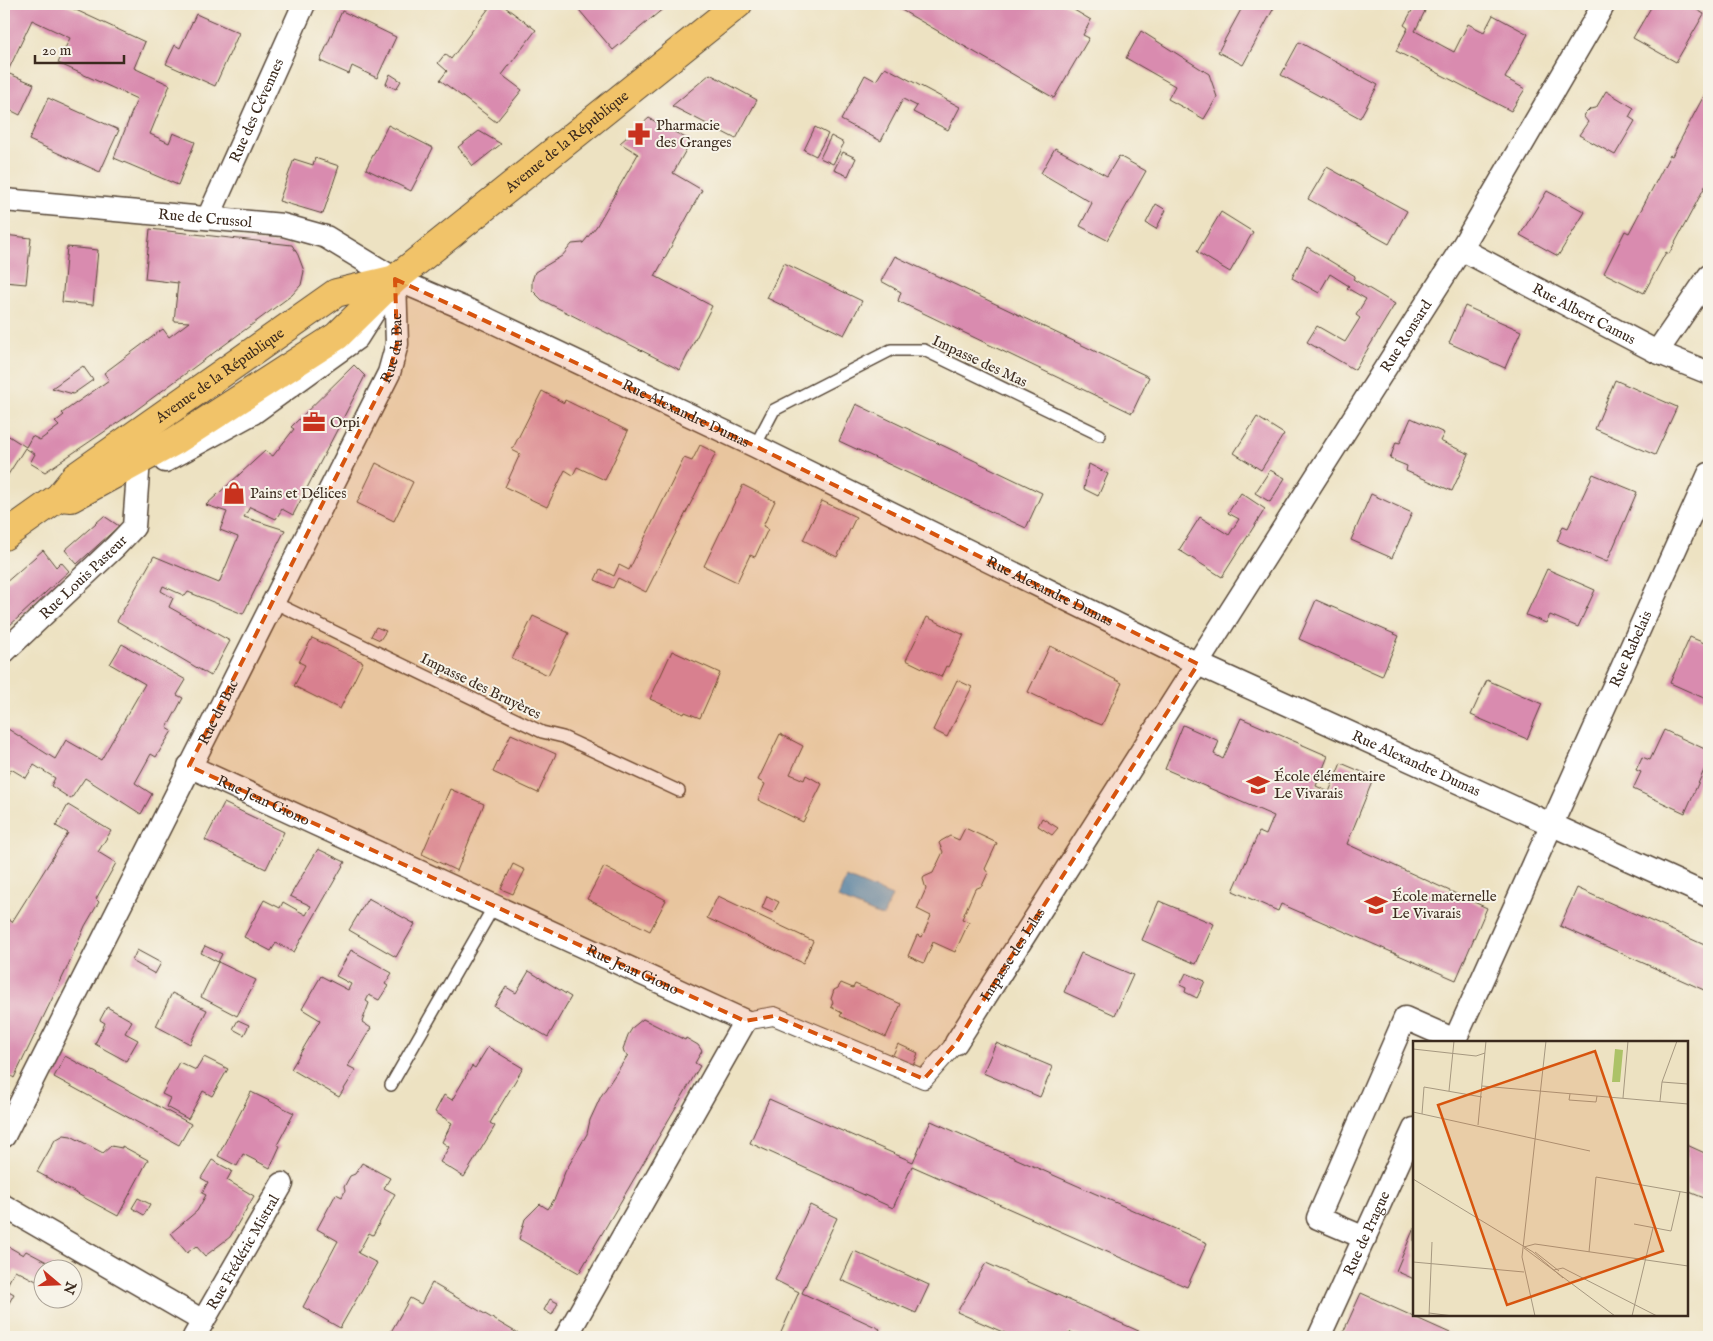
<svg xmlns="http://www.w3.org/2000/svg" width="1713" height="1341" font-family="'IM FELL English',serif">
  <rect width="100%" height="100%" fill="#f7f3e8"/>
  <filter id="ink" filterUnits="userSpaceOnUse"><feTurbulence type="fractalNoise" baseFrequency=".02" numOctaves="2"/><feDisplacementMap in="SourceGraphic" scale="10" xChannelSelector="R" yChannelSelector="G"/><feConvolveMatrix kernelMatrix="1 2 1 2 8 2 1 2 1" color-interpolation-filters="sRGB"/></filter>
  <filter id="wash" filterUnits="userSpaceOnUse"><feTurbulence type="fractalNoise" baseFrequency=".0096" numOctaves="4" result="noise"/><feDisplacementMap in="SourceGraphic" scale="20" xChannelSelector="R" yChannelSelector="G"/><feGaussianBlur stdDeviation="1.12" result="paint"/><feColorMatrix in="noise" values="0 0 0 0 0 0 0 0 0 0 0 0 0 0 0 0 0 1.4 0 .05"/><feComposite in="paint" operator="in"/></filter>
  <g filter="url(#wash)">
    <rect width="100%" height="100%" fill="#ede2c2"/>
    <path fill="#5ca6d4" stroke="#4c6879" d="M846,877L892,896L883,917L838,898Z"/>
    <g id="blocks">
      <g fill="#d98baf">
        <path d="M4,4H34L38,5V4H63L145,42L134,68L170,85L150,134L169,143L173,133L195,142L178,185L114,158L137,99L58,63L70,38L32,20L8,71L4,70Z"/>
        <path d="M492,4H501L536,30L502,75L522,90L496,122L440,80L447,71L438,63L445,54L451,59Z"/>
        <path d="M574,4H664L661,5L664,8L613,50Z"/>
        <path d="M891,4H1064L1091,20L1083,35L1089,38L1054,98Z"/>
        <path d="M1244,4H1276L1243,65L1218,52Z"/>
        <path d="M1653,4H1687L1704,14L1676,62L1633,38Z"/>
        <path d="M1415,5L1425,11L1415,31L1454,52L1468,24L1484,32L1493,15L1528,34L1505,78L1525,89L1511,111L1396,51L1408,28L1404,25Z"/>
        <path d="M342,11L396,37L377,78L352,66L349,74L320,61Z"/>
        <path d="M196,14L239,33L215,86L166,64L175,45L180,48Z"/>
        <path d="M1141,31L1209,74L1217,97L1204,119L1168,99L1175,86L1126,58Z"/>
        <path d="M1299,42L1378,85L1360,118L1281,75Z"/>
        <path d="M885,67L960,107L948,130L913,112L917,106L903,99L881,141L841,120L865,75L876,81Z"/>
        <path d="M7,73L34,84L20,115L4,107V80Z"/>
        <path d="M390,74L401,81L396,89L386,84Z"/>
        <path d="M710,74L757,100L736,139L672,106Z"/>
        <path d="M1709,86V179L1669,254L1666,252L1644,293L1604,273L1625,231L1629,233L1670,155L1672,156Z"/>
        <path d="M1606,91L1634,108L1629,117L1635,121L1615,155L1579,135L1588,122L1584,117L1585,114L1590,109L1596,108Z"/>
        <path d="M48,98L119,130L100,172L29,140Z"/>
        <path d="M649,118L691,141L673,173L702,190L655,276L712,306L680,370L542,300L532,290V281L535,272L562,256L572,244L583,243L596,227L638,154L620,143Z"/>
        <path d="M388,125L433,148L411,191L366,169Z"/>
        <path d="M815,127L828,134L816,156L804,150Z"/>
        <path d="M479,131L501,144L473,166L458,147Z"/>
        <path d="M831,136L844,143L833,164L820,158Z"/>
        <path d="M1055,148L1107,176L1119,156L1146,171L1107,240L1080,226L1092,203L1041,173Z"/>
        <path d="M843,152L856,158L848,176L834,170Z"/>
        <path d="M315,158L339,166L323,214L279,201L294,159L313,165Z"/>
        <path d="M1327,167L1407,211L1389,244L1308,199Z"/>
        <path d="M1547,191L1585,212L1558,256L1520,235Z"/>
        <path d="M1156,204L1166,210L1156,229L1146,223Z"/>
        <path d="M1221,212L1253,232L1230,272L1197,252Z"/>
        <path d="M150,229L292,245L298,255L304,271L301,285L292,295L246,329L132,413L45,472L30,463L35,454L25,448L4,481V433L26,447L32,436L40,440L59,426L55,422L64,415L62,413L109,380L104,373L163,329L169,337L189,322L174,321L178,283L145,279Z"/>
        <path d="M4,235L31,238L26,284L4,282Z"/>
        <path d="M67,247L98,250L93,305L62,302Z"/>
        <path d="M1307,247L1355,276L1353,279L1395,304L1355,370L1307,342L1317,326L1345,342L1360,318L1356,315L1366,299L1347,288L1349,286L1330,274L1319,293L1292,278Z"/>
        <path d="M895,256L1149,377L1132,413L898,301L901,292L881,281Z"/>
        <path d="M784,263L862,301L844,335L767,298Z"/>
        <path d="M1465,306L1521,331L1505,368L1449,343Z"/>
        <path d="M354,365L365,376L293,515L282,509L276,519L250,507L244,517L285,530L243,614L188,592L185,596L163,586L161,591L173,598L169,607L230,641L211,676L117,621L154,556L219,583L238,537L220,530L227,512L206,505L265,451L273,456L294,429L291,427Z"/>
        <path d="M83,366L93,380L73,394L52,388Z"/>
        <path d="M1615,380L1677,407L1655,455L1595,429Z"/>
        <path d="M542,391L564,403L565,400L628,431L605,480L577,467L573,475L565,470L547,507L505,487L520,454L512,450Z"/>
        <path d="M856,404L1042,493L1026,528L839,441Z"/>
        <path d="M1257,417L1284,434L1261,470L1234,453Z"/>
        <path d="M1411,418L1444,433L1440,441L1469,454L1452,491L1406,471L1407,466L1390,459L1396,442L1400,443Z"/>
        <path d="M700,445L716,453L646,592L618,578L613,588L595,580L600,569L614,576L619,565L629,570L684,458L692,461Z"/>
        <path d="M376,463L413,482L394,521L357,503Z"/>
        <path d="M1089,464L1108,474L1098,496L1084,489Z"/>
        <path d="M1270,470L1285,478L1270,502L1255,493Z"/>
        <path d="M1593,474L1637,492L1607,562L1557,541L1563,526L1568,528Z"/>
        <path d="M743,485L775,501L763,526L768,529L755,557L750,555L737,582L704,566Z"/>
        <path d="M1241,493L1265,509L1222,577L1179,550L1200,517L1229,535L1239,519L1228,513Z"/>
        <path d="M1371,494L1412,513L1392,558L1351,540Z"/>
        <path d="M822,501L856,517L837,557L803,540Z"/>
        <path d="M104,516L119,526L77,564L65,550Z"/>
        <path d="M43,550L56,567L61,562L69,571L8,627L4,622V584Z"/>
        <path d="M1547,569L1595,590L1578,627L1550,615L1546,623L1526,615Z"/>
        <path d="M1316,600L1399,636L1382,676L1299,639Z"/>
        <path d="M533,616L569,633L548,675L512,659Z"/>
        <path d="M927,617L964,635L948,667L946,666L941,677L906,660Z"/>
        <path d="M376,627L386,631L380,640L371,636Z"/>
        <path d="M1690,637L1709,645V692L1706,699L1670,683Z"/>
        <path d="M312,638L363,662L340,709L294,686L305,665L299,662Z"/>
        <path d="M122,644L186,680L177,695L183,698L167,728L172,731L156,757L151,754L135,783L152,794L141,814L85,778L71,799L51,786L55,778L34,765L26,778L11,769L4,781V737L8,729L55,759L66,740L101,760L145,684L110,664Z"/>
        <path d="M1050,646L1122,683L1102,725L1084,718V719L1028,692Z"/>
        <path d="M672,651L720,673L700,718L685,712L684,714L650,699Z"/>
        <path d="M957,680L972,687L947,737L933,730Z"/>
        <path d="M1487,680L1542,704L1527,739L1471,715Z"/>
        <path d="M1241,718L1328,756L1316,786L1329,792L1341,763L1374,777L1347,844L1487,908L1456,980L1281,904L1278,911L1233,891L1259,832L1266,835L1274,816L1165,769L1183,725L1219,741L1214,754L1223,759Z"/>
        <path d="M1664,730L1709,751V759L1685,813L1633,789L1641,772L1636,770L1642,757L1650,760Z"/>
        <path d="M511,734L556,754L538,793L493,772Z"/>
        <path d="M780,734L803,746L790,774L804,780L806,775L822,784L803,822L758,800L765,784L758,780Z"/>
        <path d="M450,789L484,804L457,871L422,854Z"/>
        <path d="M224,803L284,832L266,869L205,840Z"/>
        <path d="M68,805L111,831L98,852L116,863L96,899L99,902L85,926L67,968L14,1078L4,1071V916L12,922L68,833L56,826Z"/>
        <path d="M1042,818L1058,828L1052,835L1038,826Z"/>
        <path d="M965,828L997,843L985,869L988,873L982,886L975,889L962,919L969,922L955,952L933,942L924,963L908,956L917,935L922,937L931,916L917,909L926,889L923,879L924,877L933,873L943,852L939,843L941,841L950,836L959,840Z"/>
        <path d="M318,849L345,862L294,952L276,943L271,951L244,937L264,900L280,908L283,902L306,915L311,906L290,896Z"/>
        <path d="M513,864L525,870L513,894L501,889Z"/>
        <path d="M604,867L666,900L650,931L587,899Z"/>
        <path d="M1577,888L1709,947V979L1704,990L1560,926Z"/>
        <path d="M718,896L813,941L803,963L707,918Z"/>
        <path d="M767,896L779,902L773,913L762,908Z"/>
        <path d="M368,898L415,924L396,957L349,930Z"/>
        <path d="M1159,901L1214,924L1196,964L1142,940Z"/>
        <path d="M205,946L222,954L218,962L256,980L237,1016L201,997L218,962L201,953Z"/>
        <path d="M137,950L161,963L155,974L132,961Z"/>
        <path d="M351,950L392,973L385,984L388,986L379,1000L369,995L366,1001L369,1003L362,1022L371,1028L348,1066L356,1070L339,1097L291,1069L320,1020L302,1009L321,976L348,990L351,984L336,976Z"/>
        <path d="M1081,953L1133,975L1115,1015L1064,992Z"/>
        <path d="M529,971L571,997L548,1037L494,1006L506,987L516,993Z"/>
        <path d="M1186,973L1205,981L1197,998L1185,992L1186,988L1180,985Z"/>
        <path d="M841,983L853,988L855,984L901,1004L886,1037L840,1016L842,1013L831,1007L833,1002L831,999L834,990L838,988Z"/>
        <path d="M172,993L207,1010L190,1044L156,1026Z"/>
        <path d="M107,1007L132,1021L125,1033L138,1040L126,1061L95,1044L105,1023L100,1020Z"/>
        <path d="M643,1019L685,1040L686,1038L698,1045L702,1051L695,1063L700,1066L579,1273L519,1239L525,1219L540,1204L548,1209L555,1198L565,1172L587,1134L590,1120L601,1096L628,1055L624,1053L623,1049L628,1035L633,1027Z"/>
        <path d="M238,1020L249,1025L244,1035L233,1029Z"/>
        <path d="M996,1043L1053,1067L1040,1097L983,1073Z"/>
        <path d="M898,1044L918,1053L913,1066L892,1057Z"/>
        <path d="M488,1047L523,1068L490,1123L495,1126L464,1177L440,1162L449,1147L442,1142L452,1123L435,1112L444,1095L452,1100L472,1066L475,1068Z"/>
        <path d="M65,1056L191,1124L179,1145L54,1077Z"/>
        <path d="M204,1057L228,1069L212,1096L203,1091L188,1119L166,1107L170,1098L162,1094L179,1062L196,1070Z"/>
        <path d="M251,1092L294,1113L277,1145L280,1146L270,1168L243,1154L237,1166L218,1156Z"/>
        <path d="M769,1099L913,1162L931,1121L1207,1243L1187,1287L912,1166L893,1208L750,1143Z"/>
        <path d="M64,1135L71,1136L103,1153L111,1146L122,1148V1146L148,1160L118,1216L37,1172L55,1140Z"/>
        <path d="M1687,1145L1709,1155V1200L1687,1191Z"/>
        <path d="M212,1160L232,1171L227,1180L254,1196L230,1237L205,1256L196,1246L187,1253L171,1233L197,1211L206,1195L202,1193L208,1182L201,1178Z"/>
        <path d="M362,1163L390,1178L384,1188L395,1194L373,1235L369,1233L358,1253L377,1263L340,1328L303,1307L338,1241L317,1229L336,1194L342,1197L345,1191L344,1187L350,1176L355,1174Z"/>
        <path d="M138,1198L150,1204L144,1215L132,1208Z"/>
        <path d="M810,1205L837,1218L802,1293L880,1329L876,1337H779L799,1292L775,1280Z"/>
        <path d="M1414,1228V1279L1396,1271Z"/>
        <path d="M4,1244L23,1255L26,1251L58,1268H42V1284L15,1270L5,1289L14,1294L4,1312Z"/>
        <path d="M854,1251L929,1285L916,1313L841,1280Z"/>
        <path d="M986,1263L1152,1337H1082L1070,1332L1067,1337H1014L957,1312Z"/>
        <path d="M432,1283L524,1337H388L410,1298L421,1304Z"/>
        <path d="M1361,1293L1459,1337H1341Z"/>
        <path d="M550,1299L558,1303L552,1315L544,1310Z"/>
      </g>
    </g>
  </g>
  <g filter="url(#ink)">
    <use href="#blocks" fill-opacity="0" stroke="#564637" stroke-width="1"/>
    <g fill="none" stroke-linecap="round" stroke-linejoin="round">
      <defs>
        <g id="service">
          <path d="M755,446L774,410L891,350H924L1100,435"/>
          <path d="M273,602L542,732L563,737L679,791"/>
          <path d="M391,1085L494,906"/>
        </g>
        <path id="pedestrian" d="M745,1021L774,1016L924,1079L956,1043"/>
        <g id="minor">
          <path id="s1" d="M4,200L283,225L326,237L395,279L468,310L755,446L1198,664L1709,896"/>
          <path id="s2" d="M208,218L304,4"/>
          <path id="s3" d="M1461,249L1657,352L1709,373"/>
          <path d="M1657,352L1709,276"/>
          <path d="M165,461L253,413L357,338L378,305"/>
          <path id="s4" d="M4,652L115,547L134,527L140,446"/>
          <path id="s5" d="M189,766L745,1021L566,1337"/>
          <path id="s6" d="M1454,1042L1709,474"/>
          <path id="s7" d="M956,1043L1461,249L1604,4"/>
          <path id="s8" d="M4,1136L389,373L397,344L395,279"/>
          <path d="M4,1206L203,1321"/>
          <path d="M1365,1238L1318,1218L1405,1018L1455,1040"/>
          <path id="s9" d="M194,1337L282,1184"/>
          <path id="s10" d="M1319,1337L1414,1129"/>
        </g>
        <g id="primary">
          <path id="s11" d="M59,497L71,498L175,441L337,336L395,279L738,4"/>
          <path id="s12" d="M4,536L59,497L75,477L336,293L395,279"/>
        </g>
      </defs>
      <use href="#service" stroke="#564637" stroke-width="14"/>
      <use href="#pedestrian" stroke="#564637" stroke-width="20"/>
      <use href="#minor" stroke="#564637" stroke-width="25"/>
      <use href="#primary" stroke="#564637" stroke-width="30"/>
      <use href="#service" stroke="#fff" stroke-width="11"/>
      <use href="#pedestrian" stroke="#fff" stroke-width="18"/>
      <use href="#minor" stroke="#fff" stroke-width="22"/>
      <use href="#primary" stroke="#f1c369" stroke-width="28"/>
    </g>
  </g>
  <path fill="#d7540e" fill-opacity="0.2" stroke="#d7540e" stroke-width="4" stroke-dasharray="10 6" stroke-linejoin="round" d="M395,279L755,446L1198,664L956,1043L924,1079L774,1016L745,1021L189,766L389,373L397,344Z"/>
  <defs>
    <symbol id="pharmacy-bare" viewBox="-9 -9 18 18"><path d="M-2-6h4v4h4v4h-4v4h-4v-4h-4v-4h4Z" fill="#c8321e" stroke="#f7f3e8" stroke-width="2.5" paint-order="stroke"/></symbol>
    <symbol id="office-bare" viewBox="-9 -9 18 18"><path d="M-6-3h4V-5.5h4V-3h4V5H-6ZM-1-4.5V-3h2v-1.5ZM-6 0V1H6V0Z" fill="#c8321e" stroke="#f7f3e8" stroke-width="2.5" paint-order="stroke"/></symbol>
    <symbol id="shop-bare" viewBox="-9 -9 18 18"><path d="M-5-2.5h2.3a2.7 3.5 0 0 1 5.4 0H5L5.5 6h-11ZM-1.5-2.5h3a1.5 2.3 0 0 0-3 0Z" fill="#c8321e" stroke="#f7f3e8" stroke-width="2.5" paint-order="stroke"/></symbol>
    <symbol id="school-bare" viewBox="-9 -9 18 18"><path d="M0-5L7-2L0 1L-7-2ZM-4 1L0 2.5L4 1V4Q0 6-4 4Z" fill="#c8321e" stroke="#f7f3e8" stroke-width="2.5" paint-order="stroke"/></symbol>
  </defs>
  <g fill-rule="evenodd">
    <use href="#pharmacy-bare" x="623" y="118" width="32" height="32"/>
    <use href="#office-bare" x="298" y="406" width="32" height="32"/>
    <use href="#shop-bare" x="218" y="477" width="32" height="32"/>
    <use href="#school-bare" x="1242" y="769" width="32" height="32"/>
    <use href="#school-bare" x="1360" y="889" width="32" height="32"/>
  </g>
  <g text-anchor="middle" stroke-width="4" stroke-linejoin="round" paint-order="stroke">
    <g font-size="15" fill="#3b2a1e" stroke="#f7f3e8">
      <text dy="5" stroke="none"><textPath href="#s2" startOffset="118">Rue des Cévennes</textPath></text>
      <text dy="5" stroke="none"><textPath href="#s11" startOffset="625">Avenue de la République</textPath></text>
      <text dy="5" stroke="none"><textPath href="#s1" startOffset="202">Rue de Crussol</textPath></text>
      <text dy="5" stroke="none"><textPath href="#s3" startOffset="139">Rue Albert Camus</textPath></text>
      <text dy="5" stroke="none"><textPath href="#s7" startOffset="838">Rue Ronsard</textPath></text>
      <text dy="5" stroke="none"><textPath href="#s8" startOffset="880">Rue du Bac</textPath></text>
      <text transform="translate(980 361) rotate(25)" y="5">Impasse des Mas</text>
      <text dy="5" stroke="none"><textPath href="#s12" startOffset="270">Avenue de la République</textPath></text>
      <text dy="5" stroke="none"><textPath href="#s1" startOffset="726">Rue Alexandre Dumas</textPath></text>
      <text dy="5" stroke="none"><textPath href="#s4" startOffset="109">Rue Louis Pasteur</textPath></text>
      <text dy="5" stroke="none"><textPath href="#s1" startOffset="1131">Rue Alexandre Dumas</textPath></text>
      <text dy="5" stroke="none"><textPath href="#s6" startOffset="431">Rue Rabelais</textPath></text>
      <text transform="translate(481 686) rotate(26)" y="5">Impasse des Bruyères</text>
      <text dy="5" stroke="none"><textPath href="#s8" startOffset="475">Rue du Bac</textPath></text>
      <text dy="5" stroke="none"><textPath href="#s1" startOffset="1536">Rue Alexandre Dumas</textPath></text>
      <text dy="5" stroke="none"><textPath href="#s5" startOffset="82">Rue Jean Giono</textPath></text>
      <text dy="5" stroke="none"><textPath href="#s7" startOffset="105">Impasse des Lilas</textPath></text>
      <text dy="5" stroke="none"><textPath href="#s5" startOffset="488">Rue Jean Giono</textPath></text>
      <text dy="5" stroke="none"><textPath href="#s10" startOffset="114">Rue de Prague</textPath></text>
      <text dy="5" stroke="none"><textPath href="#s9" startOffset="98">Rue Frédéric Mistral</textPath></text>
    </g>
    <g font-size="15" fill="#3b2a1e" stroke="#f7f3e8" text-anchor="start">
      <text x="656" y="130">Pharmacie<tspan x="656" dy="17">des Granges</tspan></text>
      <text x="330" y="427">Orpi</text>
      <text x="250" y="498">Pains et Délices</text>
      <text x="1274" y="781">École élémentaire<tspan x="1274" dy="17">Le Vivarais</tspan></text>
      <text x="1392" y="901">École maternelle<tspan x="1392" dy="17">Le Vivarais</tspan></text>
    </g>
  </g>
  <g transform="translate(1413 1041)">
    <rect width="275" height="275" fill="#ede2c2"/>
    <path d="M202,8L210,9L207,41H199Z" fill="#acc267"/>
    <path fill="none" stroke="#a69880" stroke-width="1" d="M0,8L63,15L72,12M249,41L275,43M69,45L275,63M36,50L41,0M157,53L156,59L183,61L184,55M210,57L215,0M247,60L249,41L264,0M0,71L177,110M9,73L11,46L69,56M65,84L73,0M0,138L120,211L150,237M221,183L258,190L267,151M111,206L122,203L275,225M111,207L202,275M122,211L146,230M176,211L183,136L275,152M0,221L111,231M141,229L150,227L244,275M16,272L40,275M16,275L19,201M122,275L109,216L133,0M219,275L240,187"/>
    <path fill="#d7540e" fill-opacity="0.15" stroke="#d7540e" stroke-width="2.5" d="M182,10L250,210L94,264L25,64Z"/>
    <rect width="275" height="275" fill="none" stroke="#3b2a1e" stroke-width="2.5"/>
  </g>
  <rect width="1713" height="1341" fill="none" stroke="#f7f3e8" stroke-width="20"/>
  <g transform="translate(58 1284) rotate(109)"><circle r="24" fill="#f7f3e8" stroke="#aca397"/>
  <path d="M0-4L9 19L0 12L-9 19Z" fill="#c8321e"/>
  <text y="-8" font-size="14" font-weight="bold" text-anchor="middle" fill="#3b2a1e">N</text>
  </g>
  <path d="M35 55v8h89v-8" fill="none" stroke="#3b2a1e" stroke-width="2.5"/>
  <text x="42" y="55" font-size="15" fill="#3b2a1e" stroke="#f7f3e8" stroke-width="4" paint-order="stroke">20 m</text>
</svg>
